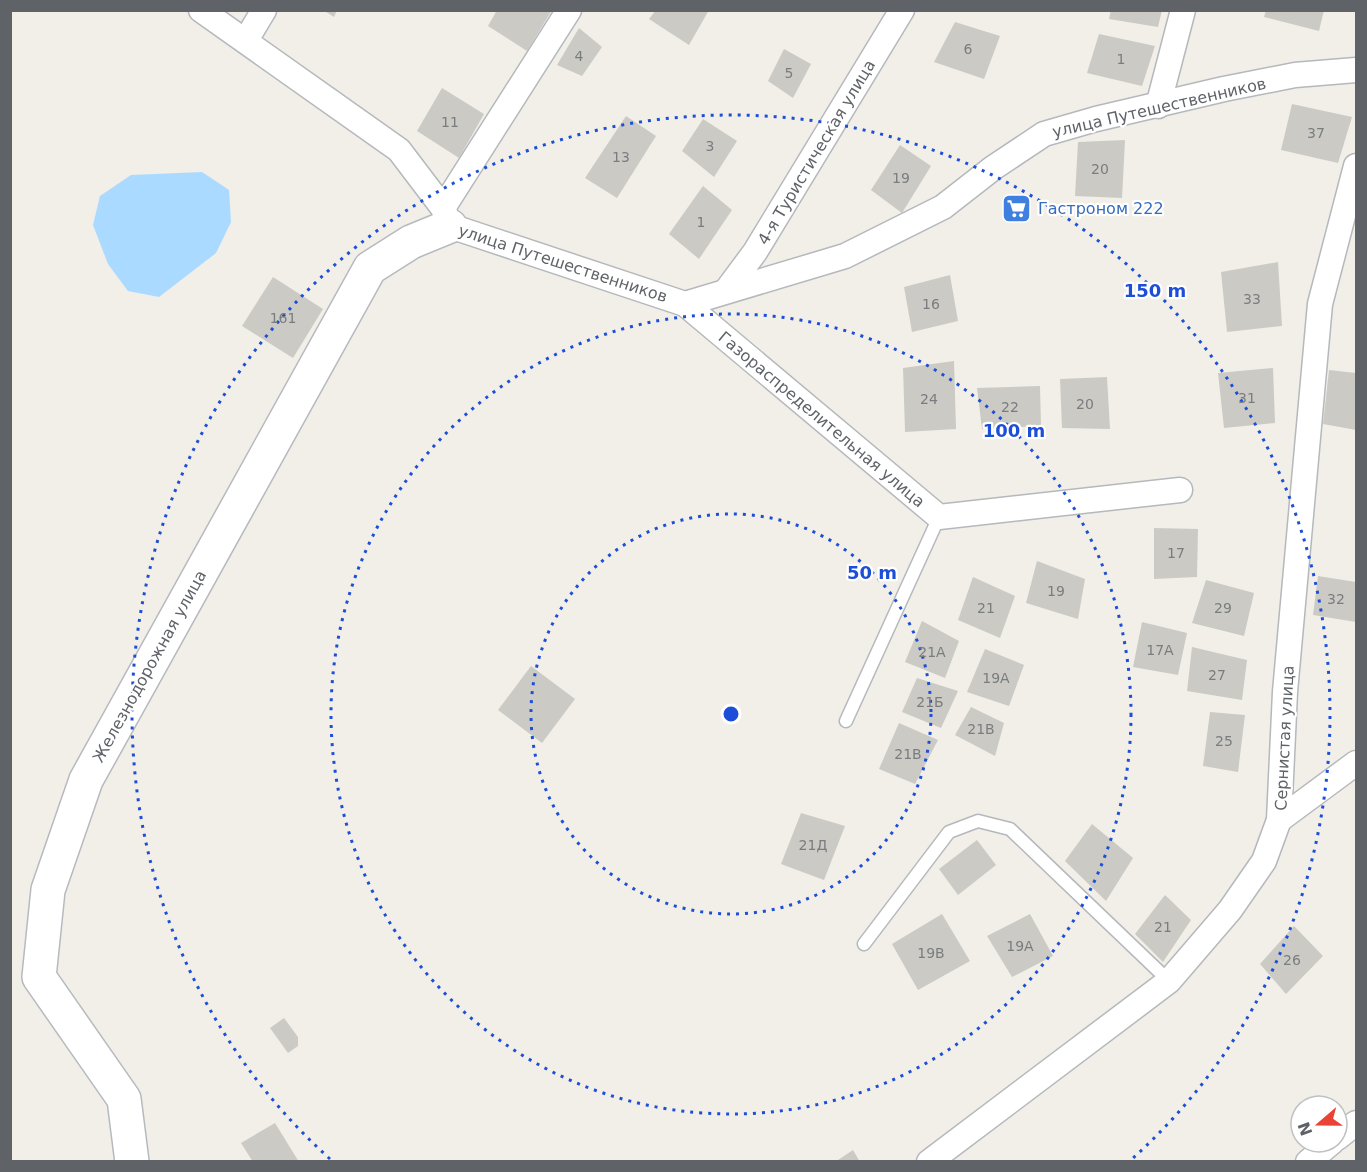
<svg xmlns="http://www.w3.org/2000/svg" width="1367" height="1172" font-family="'DejaVu Sans',sans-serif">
  <rect width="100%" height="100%" fill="#f1efe8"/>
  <path fill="#aadaff" d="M202,172L229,190L231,222L216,253L159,297L128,291L108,264L93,225L100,196L131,175Z"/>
  <g fill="#cccac5">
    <path d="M323,10H337L334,17Z"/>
    <path d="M497,10H552L527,51L488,26Z"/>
    <path d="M656,10H709L689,45L649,19Z"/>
    <path d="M1111,10H1162L1158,27L1109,19Z"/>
    <path d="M1266,10H1324L1319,31L1264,17Z"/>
    <path d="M955,22L1000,36L984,79L934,62Z"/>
    <path d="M579,28L602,47L582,76L557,65Z"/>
    <path d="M1099,34L1155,46L1142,86L1087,73Z"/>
    <path d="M784,49L811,64L793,98L768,81Z"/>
    <path d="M442,88L484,114L459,158L417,131Z"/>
    <path d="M1292,104L1352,117L1338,163L1281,150Z"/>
    <path d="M626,116L656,136L617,198L585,178Z"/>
    <path d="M703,119L737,141L714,177L682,151Z"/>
    <path d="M1125,140L1122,198L1075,196L1078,142Z"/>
    <path d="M900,145L931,166L902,213L871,190Z"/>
    <path d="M703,186L732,210L699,259L669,234Z"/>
    <path d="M1278,262L1282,326L1227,332L1221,272Z"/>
    <path d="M950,275L958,321L912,332L904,287Z"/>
    <path d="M273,277L323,309L293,358L242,326Z"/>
    <path d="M954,361L956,429L905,432L903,368Z"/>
    <path d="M1273,368L1275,423L1224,428L1218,373Z"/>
    <path d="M1329,370L1356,373V430L1323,424Z"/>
    <path d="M1107,377L1110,429L1062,428L1060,379Z"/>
    <path d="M1040,386L1041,426L982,429L977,388Z"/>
    <path d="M1154,528L1198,529L1197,577L1154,579Z"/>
    <path d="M1037,561L1085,579L1078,619L1026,603Z"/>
    <path d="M1318,576L1356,582V622L1313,615Z"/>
    <path d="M973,577L1015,596L1000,638L958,620Z"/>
    <path d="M1206,580L1254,593L1244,636L1192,623Z"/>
    <path d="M922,621L959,641L945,678L905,662Z"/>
    <path d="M1142,622L1187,633L1178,675L1133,667Z"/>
    <path d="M1192,647L1247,660L1242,700L1187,691Z"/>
    <path d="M985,649L1024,665L1009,706L967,692Z"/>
    <path d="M531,666L575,699L542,743L498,710Z"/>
    <path d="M917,678L958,691L941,728L902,712Z"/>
    <path d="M971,707L1004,723L995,756L955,735Z"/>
    <path d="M1210,712L1245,715L1238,772L1203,766Z"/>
    <path d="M899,723L938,740L915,784L879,769Z"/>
    <path d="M801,813L845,826L824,880L781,864Z"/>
    <path d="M1092,824L1133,858L1106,901L1065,861Z"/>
    <path d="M977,840L996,865L958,895L939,869Z"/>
    <path d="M1165,895L1191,920L1163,962L1135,934Z"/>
    <path d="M942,914L970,961L918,990L892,944Z"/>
    <path d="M1030,914L1053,956L1012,977L987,936Z"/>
    <path d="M1294,926L1323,956L1286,994L1260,964Z"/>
    <path d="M284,1018L298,1037V1046L288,1053L270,1028Z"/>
    <path d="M275,1123L299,1162H253L241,1143Z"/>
    <path d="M853,1150L860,1162H835Z"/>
  </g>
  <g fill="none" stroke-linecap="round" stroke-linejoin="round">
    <defs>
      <g id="lane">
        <path d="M846,721L939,517"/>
        <path d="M864,944L949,832L978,821L1010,829L1169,981"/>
      </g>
      <g id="street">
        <path d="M201,10L399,150L443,208L450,226L685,304L845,256L943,207L993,168L1044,134L1096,119L1224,89L1295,75L1356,70"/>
        <path d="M246,40L264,10"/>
        <path d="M1158,106L1183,10"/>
        <path d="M443,208L569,10"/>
        <path d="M726,291L755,252L902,10"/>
        <path d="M685,304L939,517L1180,490"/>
        <path d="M1279,820L1356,763"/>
        <path d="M1337,1138L1356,1123"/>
        <path d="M929,1162L1169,981L1230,910L1264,861L1279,820L1285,692L1320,304L1356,166"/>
        <path d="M1308,1162L1332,1142"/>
      </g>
      <path id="secondary" d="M132,1162L124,1099L39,977L48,890L86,780L370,268L411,242L450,226"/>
    </defs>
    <use href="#lane" stroke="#b5b8bc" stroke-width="15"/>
    <use href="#street" stroke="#b5b8bc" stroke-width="27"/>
    <use href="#secondary" stroke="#b6babf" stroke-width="36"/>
    <use href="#lane" stroke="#fff" stroke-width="12"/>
    <use href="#street" stroke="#fff" stroke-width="24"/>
    <use href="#secondary" stroke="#fff" stroke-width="33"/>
  </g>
  <g fill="none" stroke="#1d4ed8" stroke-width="3" stroke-dasharray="3 6">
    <circle cx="731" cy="714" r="200"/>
    <circle cx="731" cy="714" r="400"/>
    <path d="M330 1159A599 599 0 1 1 1132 1159"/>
  </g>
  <defs>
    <symbol id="supermarket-square" viewBox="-11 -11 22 22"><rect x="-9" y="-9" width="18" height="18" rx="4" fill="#3f7fe0" stroke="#fff"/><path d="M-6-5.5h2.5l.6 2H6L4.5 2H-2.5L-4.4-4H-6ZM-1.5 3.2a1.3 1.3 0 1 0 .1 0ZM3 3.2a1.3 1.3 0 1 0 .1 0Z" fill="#fff"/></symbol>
  </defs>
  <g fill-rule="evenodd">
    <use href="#supermarket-square" x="1000" y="192" width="33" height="33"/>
  </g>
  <g text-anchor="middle" stroke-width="4.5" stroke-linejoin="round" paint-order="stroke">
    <g font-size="14" fill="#7a7d7f">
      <text x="968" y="54">6</text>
      <text x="579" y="61">4</text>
      <text x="1121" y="64">1</text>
      <text x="789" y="78">5</text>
      <text x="450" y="127">11</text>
      <text x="1316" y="138">37</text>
      <text x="710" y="151">3</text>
      <text x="621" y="162">13</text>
      <text x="1100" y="174">20</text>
      <text x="901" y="183">19</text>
      <text x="701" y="227">1</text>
      <text x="1252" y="304">33</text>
      <text x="931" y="309">16</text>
      <text x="283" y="323">161</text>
      <text x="1247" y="403">31</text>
      <text x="929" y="404">24</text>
      <text x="1085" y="409">20</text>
      <text x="1010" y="412">22</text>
      <text x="1176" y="558">17</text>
      <text x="1056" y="596">19</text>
      <text x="1336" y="604">32</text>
      <text x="986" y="613">21</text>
      <text x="1223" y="613">29</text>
      <text x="1160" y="655">17А</text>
      <text x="932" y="657">21А</text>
      <text x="1217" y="680">27</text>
      <text x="996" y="683">19А</text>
      <text x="930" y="707">21Б</text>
      <text x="981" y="734">21В</text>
      <text x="1224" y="746">25</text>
      <text x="908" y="759">21В</text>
      <text x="813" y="850">21Д</text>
      <text x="1163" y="932">21</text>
      <text x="1020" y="951">19А</text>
      <text x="931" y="958">19В</text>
      <text x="1292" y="965">26</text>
    </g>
    <g font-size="16" fill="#5f6368" stroke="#fff">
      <text transform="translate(1159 107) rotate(-13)" y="6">улица Путешественников</text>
      <text transform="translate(816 152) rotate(-59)" y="6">4-я Туристическая улица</text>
      <text transform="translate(563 263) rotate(18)" y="6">улица Путешественников</text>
      <text transform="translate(822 419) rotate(40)" y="6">Газораспределительная улица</text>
      <text transform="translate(149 666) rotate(-61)" y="6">Железнодорожная улица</text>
      <text transform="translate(1284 738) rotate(-87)" y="6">Сернистая улица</text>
    </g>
    <g font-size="16" fill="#366cbe" stroke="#fff" text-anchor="start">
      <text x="1038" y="214">Гастроном 222</text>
    </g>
  </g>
  <circle cx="731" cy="714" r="9" fill="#1d4ed8" stroke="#fff" stroke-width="3"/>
  <g font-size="18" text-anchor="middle" font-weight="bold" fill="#1d4ed8" stroke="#fff" stroke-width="4.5" stroke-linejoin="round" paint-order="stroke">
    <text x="1155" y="297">150 m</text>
    <text x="1014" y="437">100 m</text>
    <text x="872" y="579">50 m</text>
  </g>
  <rect width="1367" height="1172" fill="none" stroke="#5f6368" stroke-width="24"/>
  <g transform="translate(1319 1124) rotate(250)"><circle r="28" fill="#ffffff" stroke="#bfc1c3" stroke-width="1.5"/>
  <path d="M0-4.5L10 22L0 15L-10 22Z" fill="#ea4335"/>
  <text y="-9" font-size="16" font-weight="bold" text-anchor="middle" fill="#5f6368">N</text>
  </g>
</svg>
